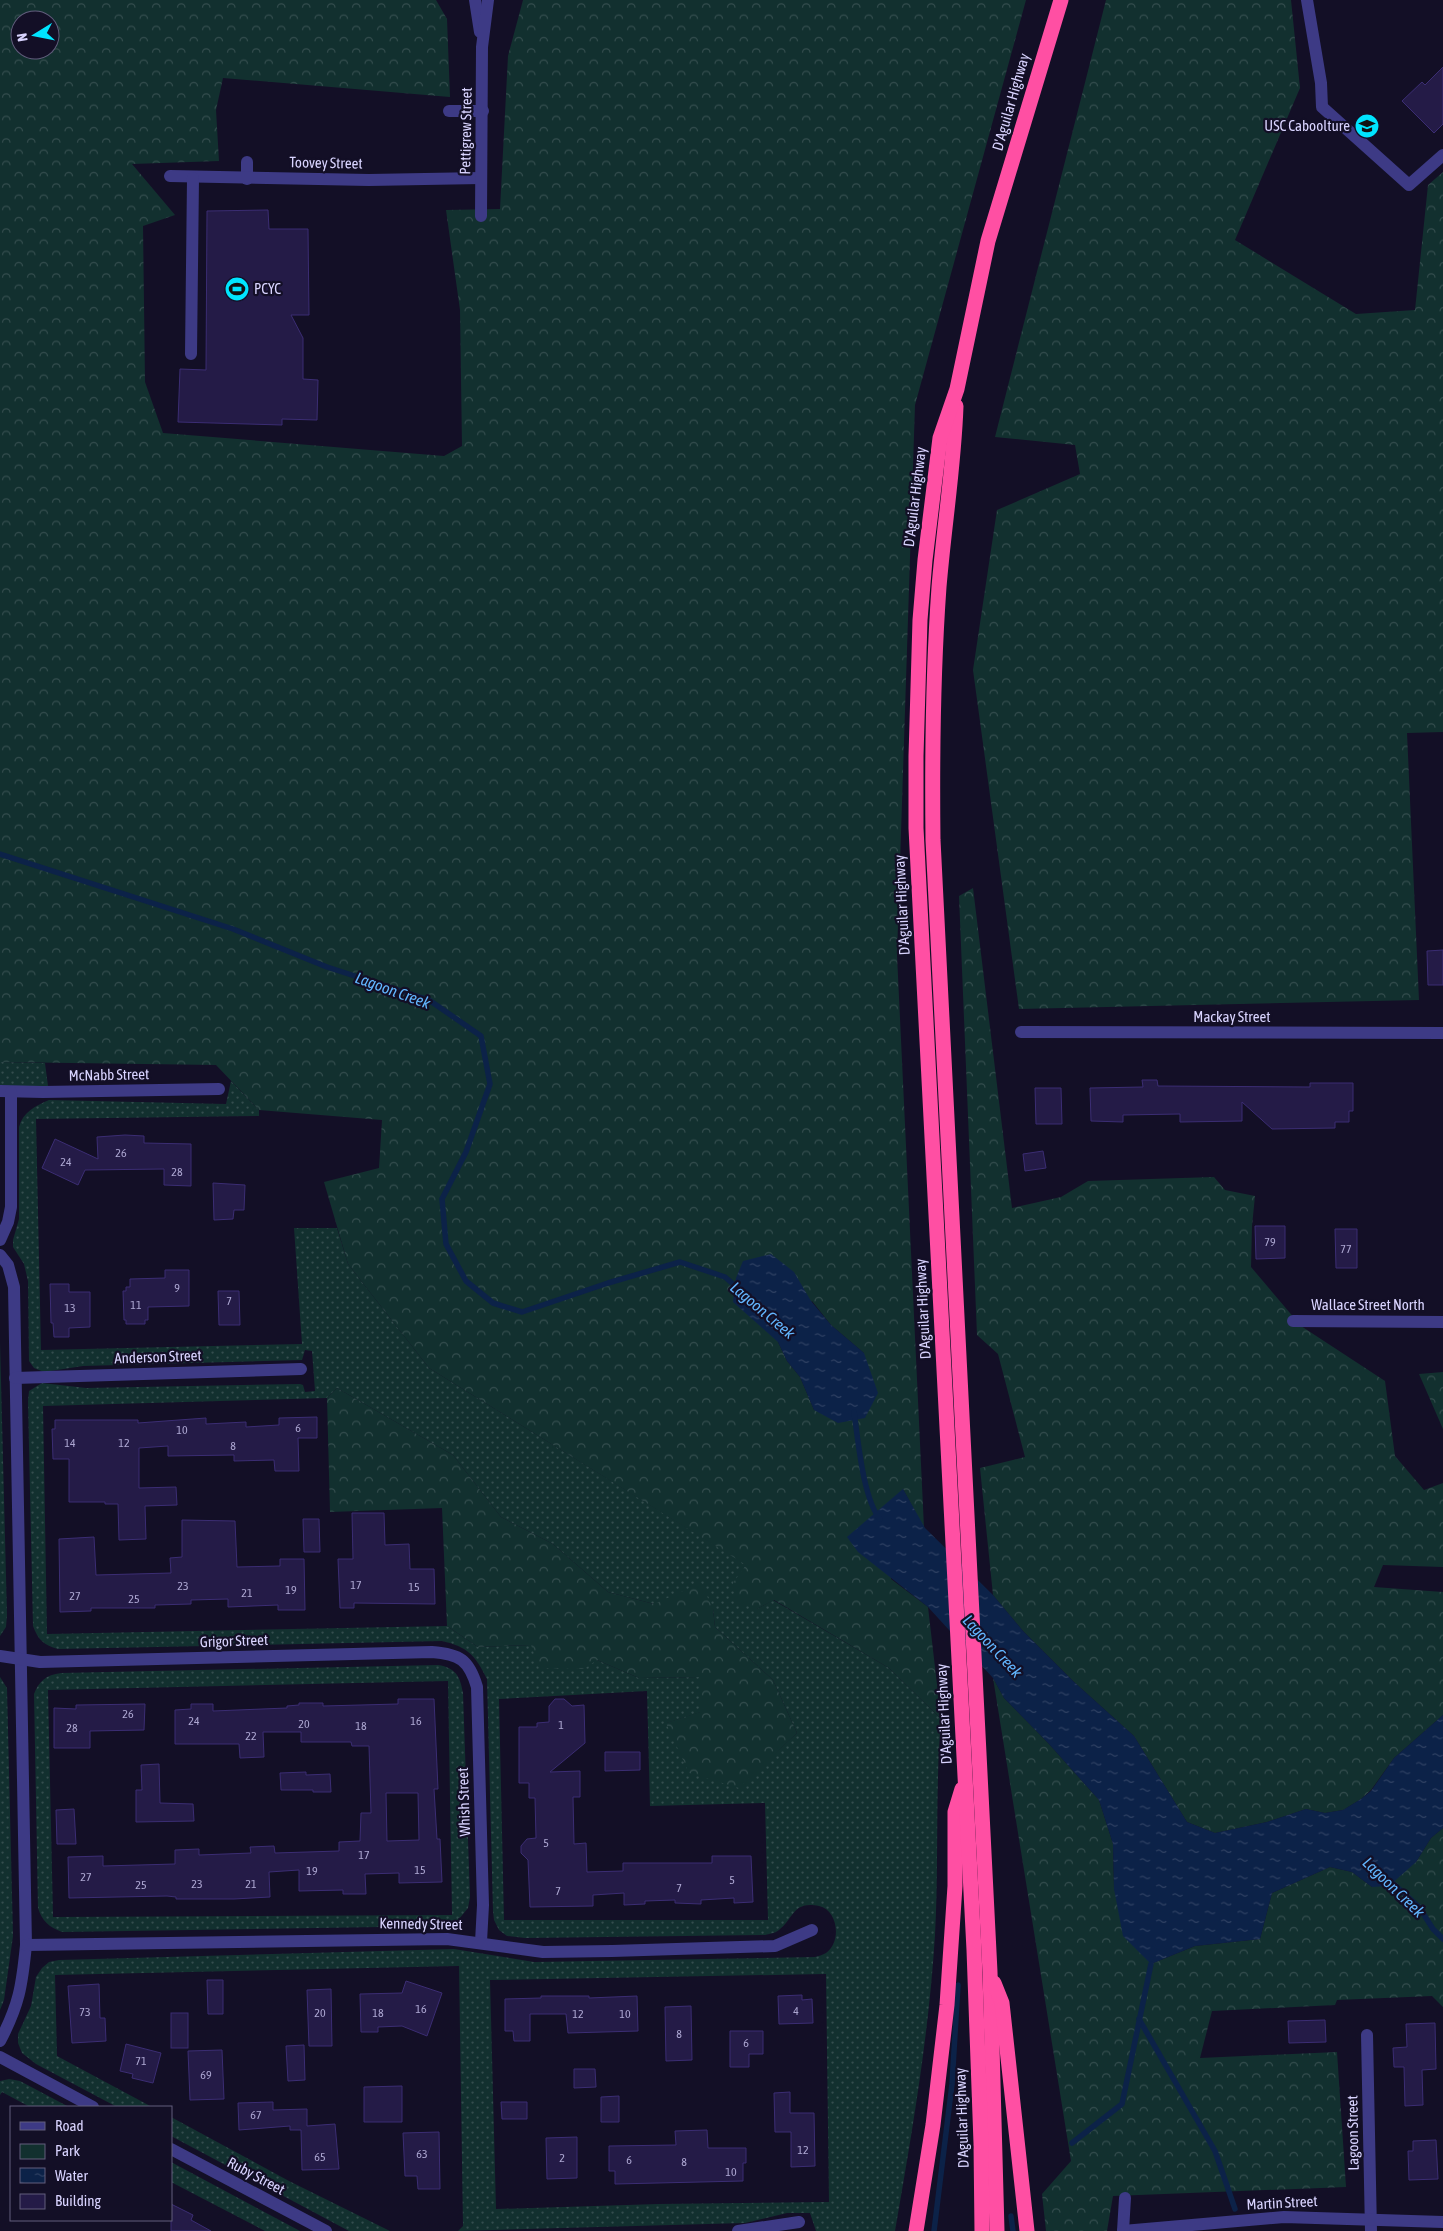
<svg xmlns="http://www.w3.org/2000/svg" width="1443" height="2231" font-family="'Asap Condensed',sans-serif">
  <defs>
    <pattern id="green-dots" width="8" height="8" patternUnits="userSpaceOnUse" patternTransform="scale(1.25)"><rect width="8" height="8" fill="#12302f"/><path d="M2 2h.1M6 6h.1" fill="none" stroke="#344d4e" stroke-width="1.8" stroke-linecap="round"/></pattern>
    <pattern id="forest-crowns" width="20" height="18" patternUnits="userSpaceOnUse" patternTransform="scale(1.25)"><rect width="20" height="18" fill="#12302f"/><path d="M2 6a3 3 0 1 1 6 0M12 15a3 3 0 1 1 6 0" fill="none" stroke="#344d4e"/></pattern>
    <pattern id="water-ripples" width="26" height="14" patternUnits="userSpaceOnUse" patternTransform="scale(1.25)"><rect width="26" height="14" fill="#0c2248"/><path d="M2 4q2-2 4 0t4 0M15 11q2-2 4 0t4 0" fill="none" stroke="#2f4163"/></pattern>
  </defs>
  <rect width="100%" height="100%" fill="#130f26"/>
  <g fill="url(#green-dots)" fill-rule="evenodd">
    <path d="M0,1062L45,1063L48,1086L13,1087L0,1085Z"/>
    <path d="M231,1081L259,1110V1116L36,1119L41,1350L302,1344L294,1228H337L348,1264L429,1368L747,1565L757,1609L773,1600L889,1668L941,1719C935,1791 939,1863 935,1935C929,2034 912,2133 895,2231H816L810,2213H787L745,2223L458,2231L463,2226L459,1966L55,1975L57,2056L152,2107H117L36,2064L22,2053L18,2043V2034L31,2006L36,1977L42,1968L49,1962L59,1960L454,1949L534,1962L815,1957C818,1956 823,1955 826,1953C842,1942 838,1910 819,1906C791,1900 794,1921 776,1932C774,1933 769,1934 765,1935L525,1938L507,1936L499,1930L494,1920L493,1911L487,1679C475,1655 468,1647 442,1641L58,1649C44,1645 38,1640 33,1626L28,1401L29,1391L42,1383L86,1388L300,1384L303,1385L305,1392L315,1391L312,1351L305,1350L302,1360L83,1366L44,1372L34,1368L29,1361L28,1281L24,1264L13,1247V1240L19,1219V1127C23,1112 35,1106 49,1100L226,1104ZM337,1388L453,1455L501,1517L553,1544L608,1592L654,1604L713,1609L715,1627L773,1680L797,1733L772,1756L667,1723L701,1712L700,1677L639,1678L597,1660L531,1645L478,1647L447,1626L47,1634L43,1406L327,1398ZM647,1691L650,1806L765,1803L768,1920H504L499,1699ZM826,1974L829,2202L658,2204L496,2209L490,1980Z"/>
    <path d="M0,1342L7,1615L6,1627L0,1636Z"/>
    <path d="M438,1665C456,1668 460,1676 463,1693L470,1897L468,1908L455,1924L444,1926L62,1932C49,1927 42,1921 38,1908L34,1694C39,1681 46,1675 61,1673ZM448,1681L452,1915L53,1917L48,1690Z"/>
    <path d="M0,1677L7,1688L13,1936L4,2000L0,2010Z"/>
    <path d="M9,2079L20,2081L69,2107H30L2,2092L0,2095V2081Z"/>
    <path d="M171,2117L289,2181L390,2231H349L171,2136Z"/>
    <path d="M171,2162L300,2231H265L171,2182Z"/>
  </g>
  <g fill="url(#forest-crowns)" fill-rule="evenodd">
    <path d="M0,0H436L447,19L450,97L223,78L216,110L219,161L132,164L175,215L143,226L145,382L163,433L444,456L462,446L460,310L446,210L500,209L508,56L523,0H1026L915,405L897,955L924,1528L903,1489L891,1579L928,1607L941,1719L889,1668L774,1600L757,1609L735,1602L733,1583L746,1565L429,1368L348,1264L324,1182L379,1168L382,1120L259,1110L216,1065L0,1062ZM20,20H50V50H20ZM812,1301L831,1325L864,1353L814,1410L800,1377L787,1361L778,1342Z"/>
    <path d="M1106,0H1291L1300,88L1235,240L1356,314L1415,310L1428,185L1443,172V732L1407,733L1419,1000L1019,1009L973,670L997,510L1080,474L1075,445L995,437Z"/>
    <path d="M973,888L1012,1208L1061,1197L1088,1181L1214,1177L1225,1190L1255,1196L1252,1226L1251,1267L1301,1326L1385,1381L1395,1456L1424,1490L1443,1483V1567L1383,1565L1374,1587L1443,1592V1715L1394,1758L1371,1790L1361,1799L1343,1810L1325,1813L1306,1809L1267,1822L1215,1833L1187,1822L1134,1736L1073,1681L1023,1631L993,1595L980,1468L1025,1457L998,1354L977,1335L959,896Z"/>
    <path d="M1443,1372V1429L1419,1374Z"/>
    <path d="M337,1388L453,1455L501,1517L553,1544L608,1592L654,1604L701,1583L713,1609L715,1627L773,1680L797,1733L739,1788L689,1773L666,1723L700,1712V1677L639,1678L597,1660L584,1669L539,1668L531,1645L478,1647L447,1626L442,1508L330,1512L327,1398Z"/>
    <path d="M993,1678L1004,1698L1049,1744L1099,1800L1113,1844L1114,1889L1151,1964L1195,1946L1260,1939L1272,1893L1330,1867L1352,1872L1372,1887L1416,1862L1431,1838L1443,1828V2007L1432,1996L1337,2000L1335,2005L1212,2011L1200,2058L1337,2052L1346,2187L1113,2196L1107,2231H1046L1042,2194L1071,2161Z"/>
  </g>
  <g fill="url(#water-ripples)">
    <path d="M771,1254L794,1272L811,1301L831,1325L864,1353L878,1393L865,1418L838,1423L814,1410L800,1377L787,1361L778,1342L733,1302L736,1278L743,1261Z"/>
    <path d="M903,1489L925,1528L993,1595L1023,1631L1073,1681L1134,1736L1187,1822L1215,1833L1267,1822L1306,1809L1325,1813L1343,1810L1361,1799L1371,1791L1394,1758L1443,1715V1828L1431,1838L1416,1862L1389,1886L1372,1887L1352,1872L1330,1867L1272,1893L1260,1939L1195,1946L1151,1964L1123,1936L1114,1889L1113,1844L1099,1800L1049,1744L1004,1698L993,1678L928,1607L858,1552L847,1537Z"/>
  </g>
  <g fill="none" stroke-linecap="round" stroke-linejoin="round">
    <g stroke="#0c2248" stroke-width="5.5">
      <path d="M0,854L233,929L327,967L429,1000L481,1036L490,1084L466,1152L442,1199L446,1244L466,1281L493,1303L522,1312L608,1283L680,1262L725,1277L740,1290"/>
      <path d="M854,1412C858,1439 863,1499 880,1519"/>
      <path d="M1387,1878L1419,1907L1433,1929L1443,1939"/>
      <path d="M1139,2019L1215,2151L1235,2209"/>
      <path d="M1072,2143L1122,2104L1151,1964"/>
      <path d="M1011,2216L1013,2231"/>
      <path d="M934,2231L952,2084L958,1985"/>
    </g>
  </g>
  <g fill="#241b47" stroke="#3b2d73" fill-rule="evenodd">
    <path d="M1443,67V124L1434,133L1402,101L1422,82L1425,85Z"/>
    <path d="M268,210L269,229H308L309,315H291L303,338V379L318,380L317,420L282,419V425L178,422L180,369L206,370L207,211Z"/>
    <path d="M1443,950V985H1428L1427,951Z"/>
    <path d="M1142,1080H1157L1158,1086L1310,1087V1083H1353V1111H1349V1122H1335V1128L1272,1129L1242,1102V1121L1180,1122V1114L1123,1115V1122L1091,1121L1090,1088L1143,1087Z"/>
    <path d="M1035,1088H1061L1062,1124H1036Z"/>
    <path d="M125,1135L144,1136V1143L191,1144V1186L164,1185V1169L85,1170L78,1185L42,1168L55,1139L98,1159L97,1137Z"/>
    <path d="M1043,1151L1046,1168L1025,1171L1023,1154Z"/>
    <path d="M213,1183L245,1185L244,1210H234L233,1219L214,1220Z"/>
    <path d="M1255,1226H1285V1258L1256,1259Z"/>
    <path d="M1335,1229H1357V1268H1336Z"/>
    <path d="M165,1270H189V1306L148,1307V1320H145V1324H126V1320H124L123,1291H126V1287H130V1279L165,1278Z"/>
    <path d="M50,1284H69V1292H90V1327L69,1328V1337H54L53,1323H51Z"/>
    <path d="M218,1291H239L240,1325H219Z"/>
    <path d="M317,1417V1438H298L299,1471H275L274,1460L234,1461V1455L168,1456V1446L139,1448V1488L176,1487L177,1505L145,1506L146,1539L119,1540L118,1504H105V1502H69V1459H53L52,1429H55V1420H138V1423L206,1418V1424L246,1422V1427L279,1425V1418Z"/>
    <path d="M352,1513H384L385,1545L409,1544L410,1569H434L435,1604L354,1603V1608H340L338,1559H353Z"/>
    <path d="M303,1519H319L320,1552H304Z"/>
    <path d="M182,1520L235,1521L237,1567L280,1566V1559H304L305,1610H278V1605L228,1607V1599L191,1600V1604L155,1605V1608H91V1611L60,1612L59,1539L94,1537L96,1575L171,1573L170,1558L182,1557Z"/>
    <path d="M398,1699H434L438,1789H434L437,1839H440L442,1882L399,1883V1873L365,1874L366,1894H343V1890L299,1891V1870L269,1872L270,1897L234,1899H176V1897L167,1896L69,1898L68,1857L103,1856V1866L175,1864V1850L199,1849V1855L251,1853L250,1847L274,1846L275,1853L339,1851V1842L360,1841L361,1813H371L369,1746H352L351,1742H301V1732H263L264,1757L240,1758L239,1744H175V1710L191,1709V1704H213V1711L287,1708V1706L299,1705V1703H323V1706L398,1704ZM386,1793H418L419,1840L387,1841Z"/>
    <path d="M555,1699H564L572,1706L584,1705L585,1743L550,1772L580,1771V1797H573L574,1844L586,1843L587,1872L623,1871V1863H712V1856H751L753,1902L734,1903V1898L701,1900V1904L675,1903V1900L645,1901V1904L624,1905V1893L593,1895V1906L530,1907L528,1860L521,1853V1846L527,1839L536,1838L535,1798H529V1783H519V1727H537V1723L549,1722V1706Z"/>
    <path d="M145,1704L144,1730L90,1731V1748H54V1708L76,1709V1705Z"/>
    <path d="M605,1752H640V1770L605,1771Z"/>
    <path d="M159,1764L160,1803L193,1804L194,1821L136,1822V1790H142L141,1765Z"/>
    <path d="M306,1772V1775L330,1774L331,1792H313V1790H281L280,1773Z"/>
    <path d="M74,1809L76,1844H57L56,1810Z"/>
    <path d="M207,1980H223V2014H208Z"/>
    <path d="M406,1981L442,1993L427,2036L402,2026L378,2027V2032H361L360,1994L402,1993Z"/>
    <path d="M99,1984L100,2018H105L106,2041L72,2043L68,1986Z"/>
    <path d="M331,1989L332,2046H309L307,1990Z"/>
    <path d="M802,1995V2000L812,1999L813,2023L779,2024L778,1996Z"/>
    <path d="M541,1996H589V1998L637,1996L638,2031L568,2033L566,2014H530V2041H514L513,2031H505V1999L541,1998Z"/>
    <path d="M691,2006L692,2060L666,2061L665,2007Z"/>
    <rect x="171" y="2013" width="17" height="35"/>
    <path d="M1325,2020L1326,2042L1289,2043L1288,2021Z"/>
    <path d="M1435,2023L1436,2069L1422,2070L1423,2105L1405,2106L1404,2067H1394L1393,2048L1407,2047L1406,2024Z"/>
    <path d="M730,2031H763V2054H749V2067H730Z"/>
    <path d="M126,2044L161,2053L153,2083L132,2078L133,2074L120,2071Z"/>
    <path d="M304,2045L305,2080L288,2081L286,2046Z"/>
    <path d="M222,2050L224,2099L190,2100L188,2051Z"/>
    <path d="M574,2069H595L596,2087L574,2088Z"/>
    <path d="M402,2086V2122H364V2087Z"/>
    <path d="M790,2092V2113H814L815,2166L791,2167V2132H775L774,2093Z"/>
    <path d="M619,2096V2122H601V2097Z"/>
    <path d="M273,2102V2110L307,2109V2126L335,2124L339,2169L302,2170L301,2130H290V2126L239,2130L238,2103Z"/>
    <path d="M501,2102H527V2119H502Z"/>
    <path d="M707,2130L708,2148H746V2163H743V2181L615,2184V2171H609V2146L676,2145L675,2131Z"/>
    <path d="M439,2132L440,2189H418L417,2176H405L403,2133Z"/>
    <path d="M577,2137V2178L547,2179L546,2138Z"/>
    <path d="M1436,2140L1438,2179L1409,2180L1408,2151H1413V2141Z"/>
    <path d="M171,2204L193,2215L191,2220L211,2231H171Z"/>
  </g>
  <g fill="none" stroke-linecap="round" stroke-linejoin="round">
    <g stroke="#3d3a85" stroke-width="12">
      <path d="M475,0L480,32"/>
      <path d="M1307,0L1321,83L1322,107L1409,185L1443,155"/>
      <path d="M449,111H483"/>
      <path d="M247,162V179"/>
      <path d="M170,176L369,180L481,178"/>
      <path d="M481,216L482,47L488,0"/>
      <path d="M191,354L193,178"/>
      <path d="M1021,1032L1443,1033"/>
      <path d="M0,1091L43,1092L219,1089"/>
      <path d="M0,1240L8,1222L11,1207V1092"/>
      <path d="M0,1255L8,1265L14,1287L26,1945C22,1986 19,2005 0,2041"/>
      <path d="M1293,1321L1443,1322"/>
      <path d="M15,1378L301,1369"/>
      <path d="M0,1656L40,1662L432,1652C460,1654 469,1660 477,1687L483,1905L481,1942"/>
      <path d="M26,1945L447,1939L543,1952L612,1951L775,1946L812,1930"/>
      <path d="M1367,2035L1371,2231"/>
      <path d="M0,2057L93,2107"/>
      <path d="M171,2149L326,2231"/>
      <path d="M738,2231L799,2222"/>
      <path d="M1123,2231L1284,2217L1443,2222"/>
      <path d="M1123,2231L1125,2198"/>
    </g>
    <g stroke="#ff4fa3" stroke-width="15">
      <path d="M956,406C954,466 944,526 939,587C933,671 932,755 933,840L990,1972L997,2231"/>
      <path d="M994,1983L1002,2003L1027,2231"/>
      <path d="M916,2231L933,2125L947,2005L955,1886V1812L962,1789"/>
      <path d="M982,2231L981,2143L974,1950L916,828V756L920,620L925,560L940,438L957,389L988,241L1061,0"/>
    </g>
  </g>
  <defs>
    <symbol id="university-disc" viewBox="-11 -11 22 22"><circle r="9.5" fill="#00e5ff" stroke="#130f26"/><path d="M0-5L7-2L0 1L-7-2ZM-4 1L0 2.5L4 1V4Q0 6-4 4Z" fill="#111"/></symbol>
    <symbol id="stadium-disc" viewBox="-11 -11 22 22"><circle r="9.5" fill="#00e5ff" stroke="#130f26"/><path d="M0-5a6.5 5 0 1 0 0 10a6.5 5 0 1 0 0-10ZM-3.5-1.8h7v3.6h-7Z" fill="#111"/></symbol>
  </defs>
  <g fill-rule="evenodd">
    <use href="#university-disc" x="1353" y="112" width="28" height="28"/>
    <use href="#stadium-disc" x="223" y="275" width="28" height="28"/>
  </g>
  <g text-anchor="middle" stroke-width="4.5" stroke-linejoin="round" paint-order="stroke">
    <g font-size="12" fill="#aca6d1">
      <text x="121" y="1157">26</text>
      <text x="66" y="1166">24</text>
      <text x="177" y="1176">28</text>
      <text x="1270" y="1246">79</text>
      <text x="1346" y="1253">77</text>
      <text x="177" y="1292">9</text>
      <text x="229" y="1305">7</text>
      <text x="136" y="1309">11</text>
      <text x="70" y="1312">13</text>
      <text x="298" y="1432">6</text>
      <text x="182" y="1434">10</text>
      <text x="70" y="1447">14</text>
      <text x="124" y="1447">12</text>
      <text x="233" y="1450">8</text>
      <text x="356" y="1589">17</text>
      <text x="183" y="1590">23</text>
      <text x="414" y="1591">15</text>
      <text x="291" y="1594">19</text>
      <text x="247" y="1597">21</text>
      <text x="75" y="1600">27</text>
      <text x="134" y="1603">25</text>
      <text x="128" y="1718">26</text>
      <text x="194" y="1725">24</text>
      <text x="416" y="1725">16</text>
      <text x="304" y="1728">20</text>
      <text x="561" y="1729">1</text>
      <text x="361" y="1730">18</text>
      <text x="72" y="1732">28</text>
      <text x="251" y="1740">22</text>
      <text x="546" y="1847">5</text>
      <text x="364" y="1859">17</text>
      <text x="420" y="1874">15</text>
      <text x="312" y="1875">19</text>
      <text x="86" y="1881">27</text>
      <text x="732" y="1884">5</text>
      <text x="197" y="1888">23</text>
      <text x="251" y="1888">21</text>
      <text x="141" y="1889">25</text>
      <text x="679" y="1892">7</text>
      <text x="558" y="1895">7</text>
      <text x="421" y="2013">16</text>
      <text x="796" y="2015">4</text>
      <text x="85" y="2016">73</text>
      <text x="320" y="2017">20</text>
      <text x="378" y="2017">18</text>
      <text x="578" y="2018">12</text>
      <text x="625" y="2018">10</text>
      <text x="679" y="2038">8</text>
      <text x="746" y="2047">6</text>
      <text x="141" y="2065">71</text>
      <text x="206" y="2079">69</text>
      <text x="256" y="2119">67</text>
      <text x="803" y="2154">12</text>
      <text x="422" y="2158">63</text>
      <text x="320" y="2161">65</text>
      <text x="562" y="2162">2</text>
      <text x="629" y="2164">6</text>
      <text x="684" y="2166">8</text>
      <text x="731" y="2176">10</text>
    </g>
    <g font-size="15" fill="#d9d4ff" stroke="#130f26">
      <text transform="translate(1011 102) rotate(-74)" y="5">D'Aguilar Highway</text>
      <text transform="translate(466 131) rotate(-89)" y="5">Pettigrew Street</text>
      <text transform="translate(326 163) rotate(1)" y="5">Toovey Street</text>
      <text transform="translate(915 497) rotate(-83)" y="5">D'Aguilar Highway</text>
      <text transform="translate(902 905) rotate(-93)" y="5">D'Aguilar Highway</text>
      <text x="1232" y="1022">Mackay Street</text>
      <text transform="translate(109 1075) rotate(-1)" y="5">McNabb Street</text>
      <text x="1368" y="1310">Wallace Street North</text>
      <text transform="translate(923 1309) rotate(-93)" y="5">D'Aguilar Highway</text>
      <text transform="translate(158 1357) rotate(-2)" y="5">Anderson Street</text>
      <text transform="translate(234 1641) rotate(-2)" y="5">Grigor Street</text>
      <text transform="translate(944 1714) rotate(-93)" y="5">D'Aguilar Highway</text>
      <text transform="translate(464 1802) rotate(-92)" y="5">Whish Street</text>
      <text transform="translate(421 1924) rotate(1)" y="5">Kennedy Street</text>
      <text transform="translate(962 2118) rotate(-92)" y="5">D'Aguilar Highway</text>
      <text transform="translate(1353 2133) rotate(-91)" y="5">Lagoon Street</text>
      <text transform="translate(256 2176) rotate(28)" y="5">Ruby Street</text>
      <text transform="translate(1282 2203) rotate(-3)" y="5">Martin Street</text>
    </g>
    <g font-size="15" fill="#d9d4ff" stroke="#130f26" text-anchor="end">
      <text x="1350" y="131">USC Caboolture</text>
      <text x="254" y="294" text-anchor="start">PCYC</text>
    </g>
    <g font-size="16" font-style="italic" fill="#62b6ff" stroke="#130f26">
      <text transform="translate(393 990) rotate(20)" y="6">Lagoon Creek</text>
      <text transform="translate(763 1310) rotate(40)" y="6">Lagoon Creek</text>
      <text transform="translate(993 1646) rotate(47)" y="6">Lagoon Creek</text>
      <text transform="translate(1394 1887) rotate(44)" y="6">Lagoon Creek</text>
    </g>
  </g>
  <rect x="10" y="2106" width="162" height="115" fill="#130f26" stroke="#625e7d"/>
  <rect x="20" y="2122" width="25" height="8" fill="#3d3a85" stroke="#625e7d"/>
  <text x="55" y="2131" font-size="15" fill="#d9d4ff">Road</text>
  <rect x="20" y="2144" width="25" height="15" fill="#12302f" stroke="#625e7d"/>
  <text x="55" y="2156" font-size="15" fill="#d9d4ff">Park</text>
  <rect x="20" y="2168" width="25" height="15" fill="url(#water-ripples)" stroke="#625e7d"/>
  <text x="55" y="2181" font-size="15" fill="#d9d4ff">Water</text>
  <rect x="20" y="2194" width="25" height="15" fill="#241b47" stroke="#625e7d"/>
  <text x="55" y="2206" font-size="15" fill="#d9d4ff">Building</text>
  <g transform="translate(35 35) rotate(260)"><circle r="24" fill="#130f26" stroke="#625e7d"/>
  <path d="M0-4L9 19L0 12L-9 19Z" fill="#00e5ff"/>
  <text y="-8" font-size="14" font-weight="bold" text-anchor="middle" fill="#d9d4ff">N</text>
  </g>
</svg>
